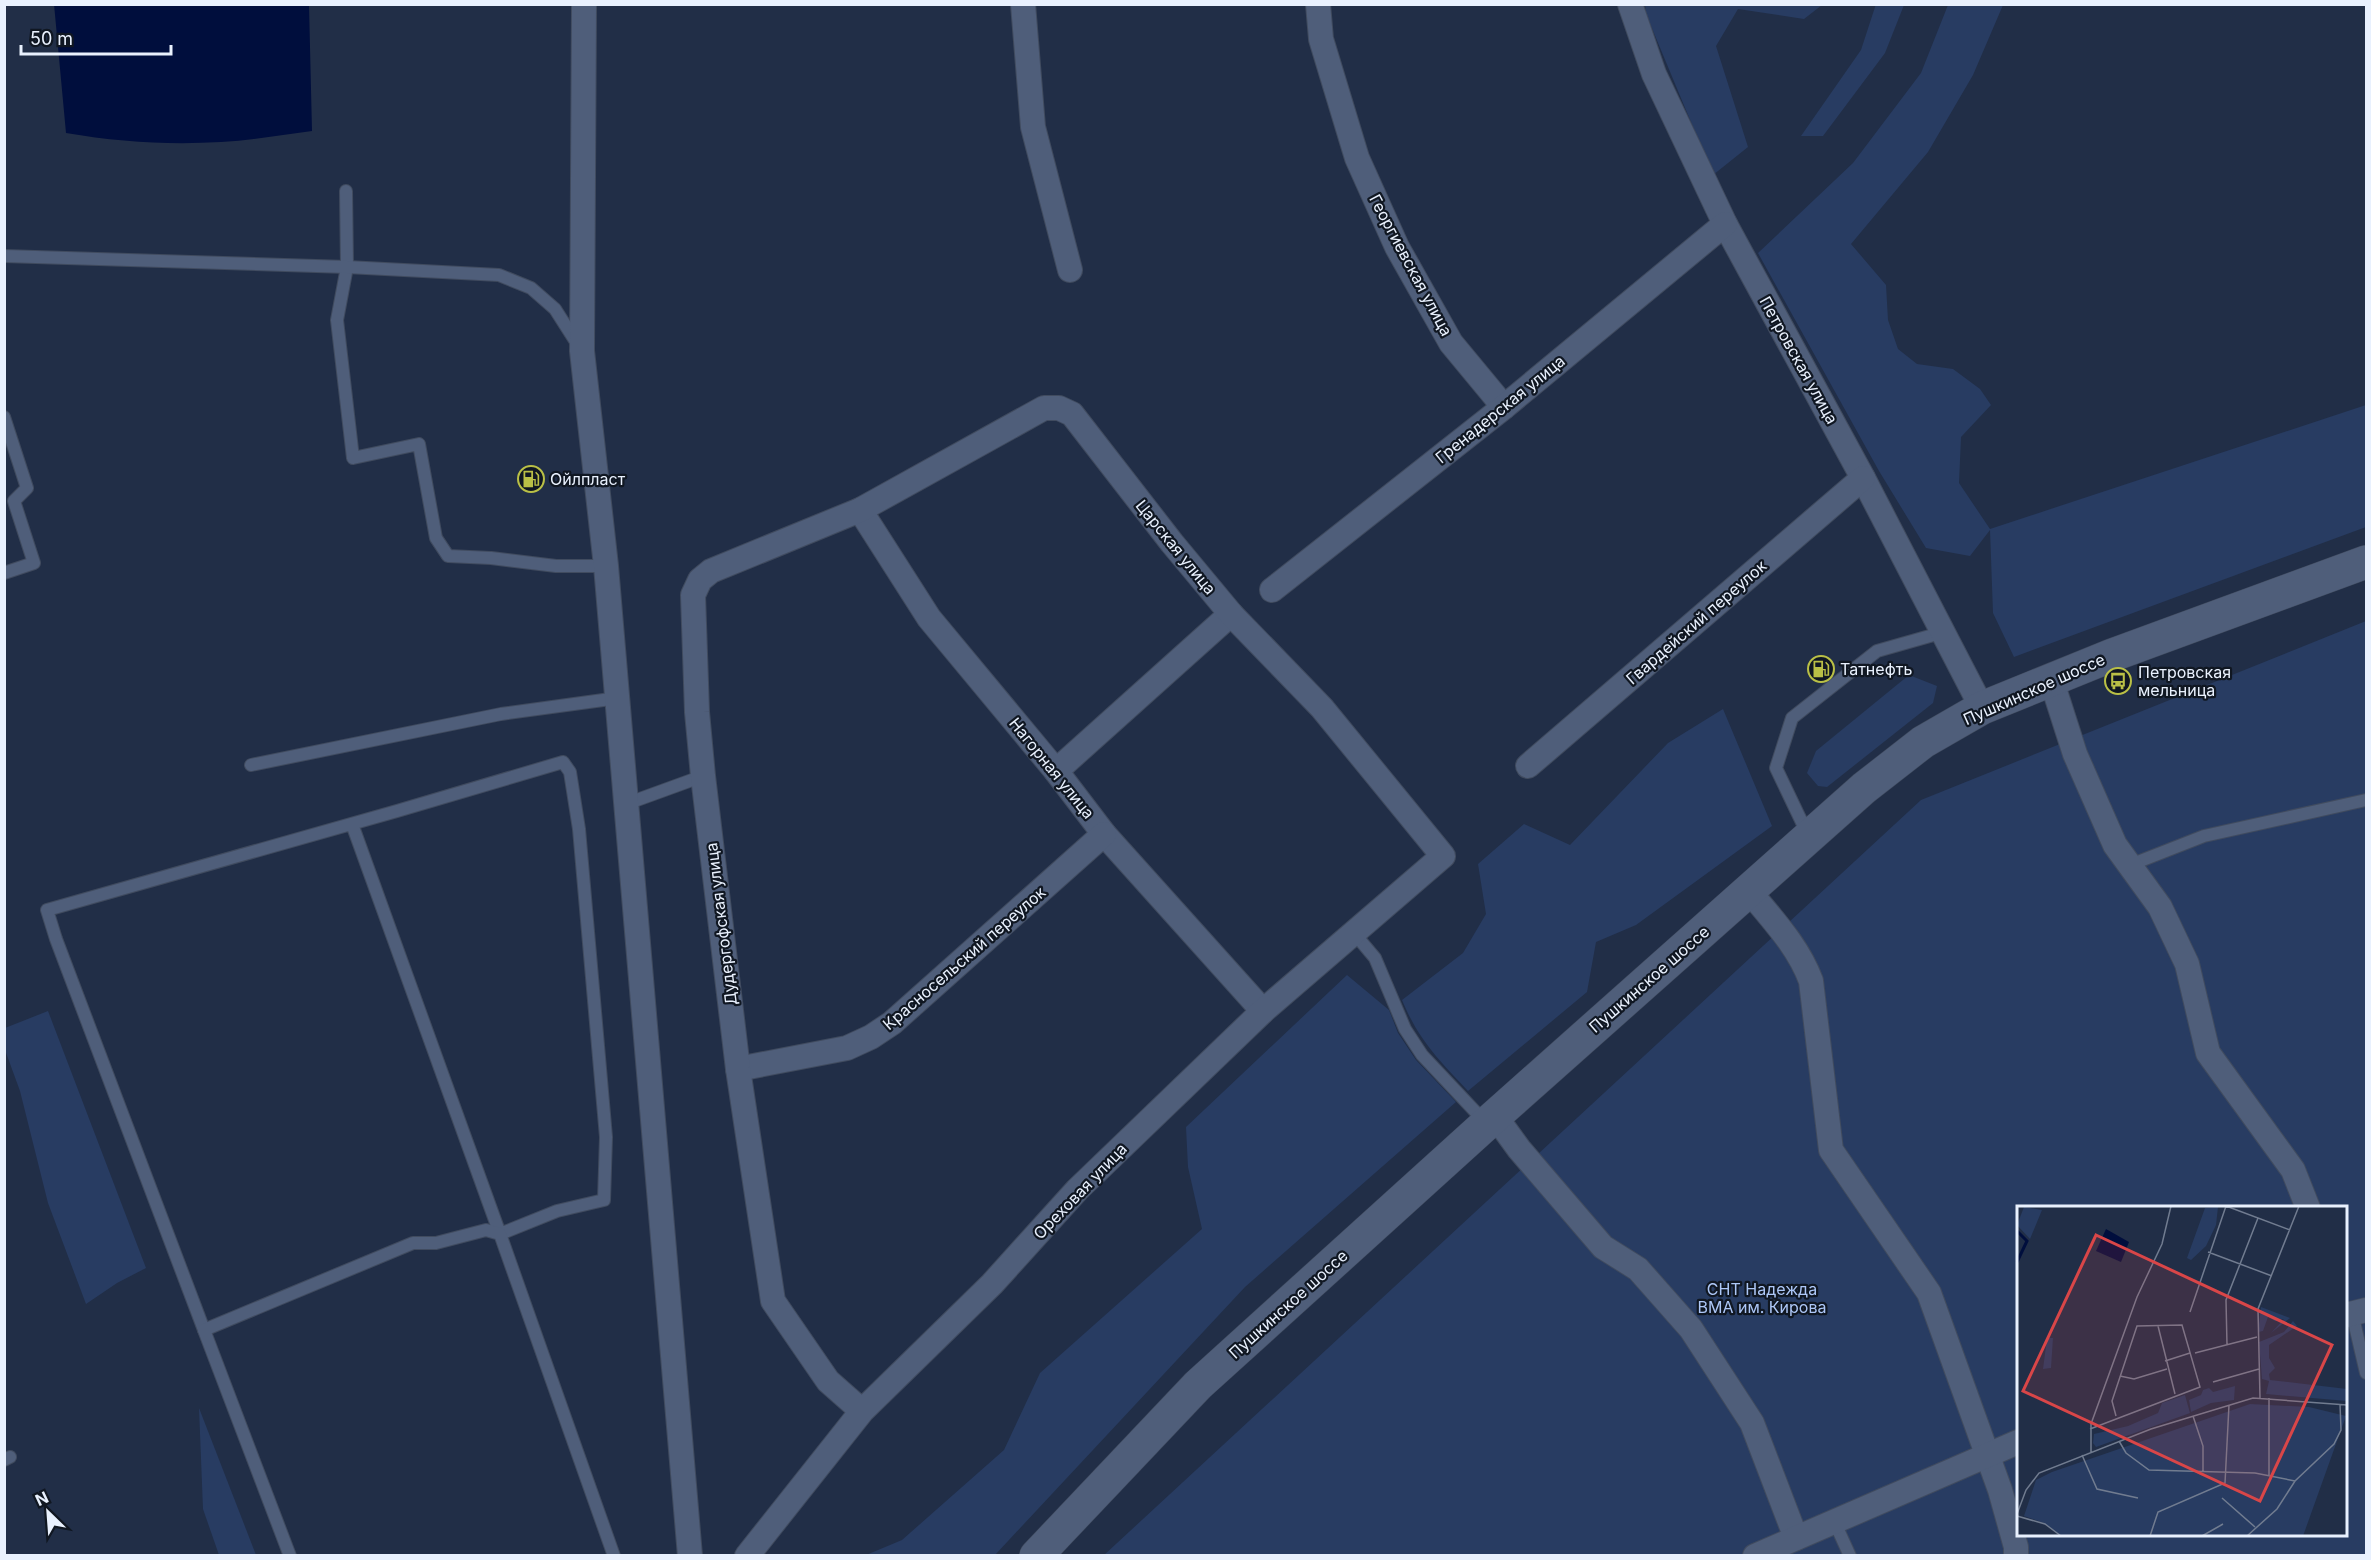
<svg xmlns="http://www.w3.org/2000/svg" width="2371" height="1560" font-family="Inter,sans-serif">
  <rect width="100%" height="100%" fill="#212e47"/>
  <g fill="#283c62" fill-rule="evenodd">
    <path d="M1876,4L1904,5L1885,53L1823,136H1801L1861,50Z"/>
    <path d="M1645,5H1822L1804,19L1738,9L1716,46L1748,147L1713,175L1646,14Z"/>
    <path d="M1948,5H2003L1973,75L1928,152L1851,244L1886,285L1888,320L1898,349L1917,364L1953,369L1980,389L1991,405L1961,437L1959,483L1990,529L2366,405V527L2014,657L1993,613L1990,530L1970,556L1926,548L1879,471L1758,253L1853,163L1921,73Z"/>
    <path d="M2366,621V1555L1103,1556L1921,800ZM2018,1208H2346V1534H2018Z"/>
    <path d="M1909,675L1937,686L1933,703L1827,787L1818,786L1807,773L1816,751Z"/>
    <path d="M1723,709L1772,826L1636,925L1596,942L1587,992L1468,1091C1439,1060 1419,1041 1402,1000L1463,953L1486,914L1478,864L1524,824L1570,845L1668,743Z"/>
    <path d="M1347,975L1389,1010L1398,1033L1416,1060L1456,1102L1245,1287L995,1555H866L902,1540L1004,1450L1040,1373L1202,1229L1188,1167L1186,1127Z"/>
    <path d="M48,1011L146,1268L117,1283L86,1304L48,1203L20,1091L5,1050V1028Z"/>
    <path d="M199,1408L256,1555H219L203,1509Z"/>
  </g>
  <path fill="#000e3d" d="M54,4L309,5L312,131C282,135 252,140 221,142C169,145 118,142 66,133Z"/>
  <g fill="none" stroke-linecap="round" stroke-linejoin="round">
    <defs>
      <g id="service">
        <path d="M346,191L347,267L337,320L353,458L419,444L436,538L448,556L491,558L556,566H606"/>
        <path d="M4,256L347,267L499,275L531,288L555,309L578,345"/>
        <path d="M4,417L27,488L14,501L34,563L4,573"/>
        <path d="M251,765L501,714L618,698"/>
        <path d="M626,804L703,776"/>
        <path d="M1808,835L1776,768L1792,718L1877,651L1944,632"/>
        <path d="M2130,865L2204,836L2366,800"/>
        <path d="M1354,933L1375,958L1405,1029L1422,1055L1486,1123"/>
        <path d="M2352,1313L2366,1373"/>
        <path d="M204,1330L56,939L47,910L397,811L563,762L570,772L579,829L606,1137L604,1200L557,1211L500,1234L352,824"/>
        <path d="M4,1460L10,1457"/>
        <path d="M1835,1523L1850,1556"/>
        <path d="M290,1556L204,1330L413,1243H436L486,1230L500,1234L614,1556"/>
      </g>
      <g id="minor">
        <path d="M584,4L582,351L606,566L690,1556"/>
        <path d="M1023,4L1033,127L1070,270"/>
        <path d="M1318,4L1321,39L1357,158L1397,247L1451,343L1504,407"/>
        <path d="M1630,4L1654,74L1725,224L1863,478L1982,708"/>
        <path d="M860,510L929,618L1056,771L1104,834L1263,1011"/>
        <path d="M1272,590L1504,407L1725,224"/>
        <path d="M2051,679L2075,754L2115,845L2160,907L2187,964L2208,1053L2293,1170L2308,1208"/>
        <path d="M1528,766L1863,478"/>
        <path d="M1056,771L1231,614"/>
        <path d="M1749,891C1772,919 1798,946 1811,981L1831,1150L1929,1293L2000,1490L2016,1547V1556"/>
        <path d="M738,1069L847,1048L871,1037L892,1023L1104,834"/>
        <path d="M1495,1116L1519,1149L1603,1247L1638,1269L1691,1329L1752,1423L1796,1538"/>
        <path d="M2346,1315L2366,1310"/>
        <path d="M747,1556L862,1411L992,1284L1077,1190L1263,1011L1443,856L1322,708L1231,614L1172,543L1072,414L1059,408H1044L860,510L711,571L700,580L693,595L697,712L703,776L738,1069L773,1301L828,1381L862,1411"/>
        <path d="M1755,1556L2018,1442"/>
      </g>
      <path id="secondary" d="M1036,1556L1198,1385L1495,1116L1864,788L1923,742L1982,708L2110,656L2366,562"/>
    </defs>
    <use href="#service" stroke="#404b5f" stroke-width="14"/>
    <use href="#minor" stroke="#404b5f" stroke-width="26"/>
    <use href="#secondary" stroke="#404b5f" stroke-width="34"/>
    <use href="#service" stroke="#4f5e7a" stroke-width="12"/>
    <use href="#minor" stroke="#4f5e7a" stroke-width="24"/>
    <use href="#secondary" stroke="#4f5e7a" stroke-width="33"/>
  </g>
  <defs>
    <symbol id="fuel-ring" viewBox="-11 -11 22 22"><circle r="9.5" fill="#101722" stroke="#bac046" stroke-width="1.5"/><path d="M-5.5-6h7V0h2V4h1.3V-2.5L3-4.5l.8-.8L6-3V5H2.5V1h-1V6h-7ZM-4.2-4.7v3.2H.2V-4.7Z" fill="#bac046"/></symbol>
    <symbol id="bus-ring" viewBox="-11 -11 22 22"><circle r="9.5" fill="#101722" stroke="#bac046" stroke-width="1.5"/><path d="M-5-6H5V4H4V6H2V4H-2V6H-4V4H-5ZM-3.5-4V0h7V-4ZM-3.5 1.2v1.5H-2V1.2ZM2 1.2v1.5H3.5V1.2Z" fill="#bac046"/></symbol>
  </defs>
  <g fill-rule="evenodd">
    <use href="#fuel-ring" x="516" y="464" width="30" height="30"/>
    <use href="#fuel-ring" x="1806" y="654" width="30" height="30"/>
    <use href="#bus-ring" x="2103" y="666" width="30" height="30"/>
  </g>
  <g text-anchor="middle" stroke-width="4.5" stroke-linejoin="round" paint-order="stroke">
    <g font-size="16" fill="#e9f1fe" stroke="#101722">
      <text transform="translate(1411 265) rotate(62)" y="6">Георгиевская улица</text>
      <text transform="translate(1799 360) rotate(61)" y="6">Петровская улица</text>
      <text transform="translate(1500 409) rotate(-39)" y="6">Гренадерская улица</text>
      <text transform="translate(1176 547) rotate(51)" y="6">Царская улица</text>
      <text transform="translate(1696 622) rotate(-41)" y="6">Гвардейский переулок</text>
      <text transform="translate(2034 689) rotate(-24)" y="6">Пушкинское шоссе</text>
      <text transform="translate(1052 768) rotate(51)" y="6">Нагорная улица</text>
      <text transform="translate(721 924) rotate(-97)" y="6">Дудергофская улица</text>
      <text transform="translate(964 958) rotate(-41)" y="6">Красносельский переулок</text>
      <text transform="translate(1649 979) rotate(-41)" y="6">Пушкинское шоссе</text>
      <text transform="translate(1080 1191) rotate(-46)" y="6">Ореховая улица</text>
      <text transform="translate(1288 1304) rotate(-42)" y="6">Пушкинское шоссе</text>
    </g>
    <g font-size="16" fill="#e9f1fe" stroke="#101722" text-anchor="start">
      <text x="550" y="485">Ойлпласт</text>
      <text x="1840" y="675">Татнефть</text>
      <text x="2138" y="678">Петровская<tspan x="2138" dy="18">мельница</tspan></text>
    </g>
    <g font-size="16" fill="#adc7f7" stroke="#101722">
      <text x="1762" y="1295">СНТ Надежда<tspan x="1762" dy="18">ВМА им. Кирова</tspan></text>
    </g>
  </g>
  <g transform="translate(2017 1206)">
    <rect width="330" height="330" fill="#212e47"/>
    <path d="M7,1L25,4L13,33L0,19ZM201,1L199,19L189,40L174,54L170,52L188,2ZM244,101L273,112L254,127L267,113L258,115L251,111L246,125L241,126ZM276,115L280,120L252,139V152L258,162L252,168L253,174L330,183V195L249,188L252,175L245,173L242,136L267,126ZM30,132H36L34,162L26,163ZM218,180L217,194L194,197L174,206L172,194L184,189L186,184L192,182L196,186ZM168,189L173,207L79,241L76,237L77,228L111,220L141,207L145,197ZM233,198L292,201L329,210L286,330H44L27,317L7,310L19,274L35,266Z" fill="#283c62"/>
    <path d="M89,23L112,36L104,56L79,45Z" fill="#000e3d"/>
    <path fill="none" stroke="#000e3d" stroke-width="3" d="M0,25L10,35L0,56"/>
    <path fill="none" stroke="#717c90" stroke-width="1.5" d="M209,0L273,24M191,46L255,70M173,106L209,0M141,120L158,188M210,139L209,94L241,12M178,147L240,131M148,155L173,147M103,170L117,173L150,163M196,176L242,163M243,192L241,103L282,0M252,192V269M176,210L186,240V266M73,223L183,181L165,119L120,120L95,195L99,210M102,235L109,247L132,264L238,267L278,275M74,246V218L120,91L145,38L154,0M65,249L80,283L121,292M205,292L238,321M0,308L9,284L22,267L134,223L236,192L330,199M0,310L28,318L44,330M133,330L141,306L208,277L212,199M185,330L206,318M230,330L260,303L278,275L317,238L324,224L323,198"/>
    <path fill="#d94648" fill-opacity="0.15" stroke="#d94648" stroke-width="3" d="M79,29L315,139L243,295L6,185Z"/>
    <rect width="330" height="330" fill="none" stroke="#e9f1fe" stroke-width="3"/>
  </g>
  <rect width="2371" height="1560" fill="none" stroke="#e9f1fe" stroke-width="12"/>
  <g transform="translate(48 1512) rotate(335)" stroke="#101722" stroke-width="4.5" paint-order="stroke">
  <path d="M0-4.5L10 22L0 15L-10 22Z" fill="#e9f1fe"/>
  <text y="-9" font-size="16" font-weight="bold" text-anchor="middle" fill="#e9f1fe">N</text>
  </g>
  <path d="M21 45v9h150v-9" fill="none" stroke="#e9f1fe" stroke-width="3"/>
  <text x="30" y="45" font-size="18" fill="#e9f1fe" stroke="#101722" stroke-width="4.5" paint-order="stroke">50 m</text>
</svg>
